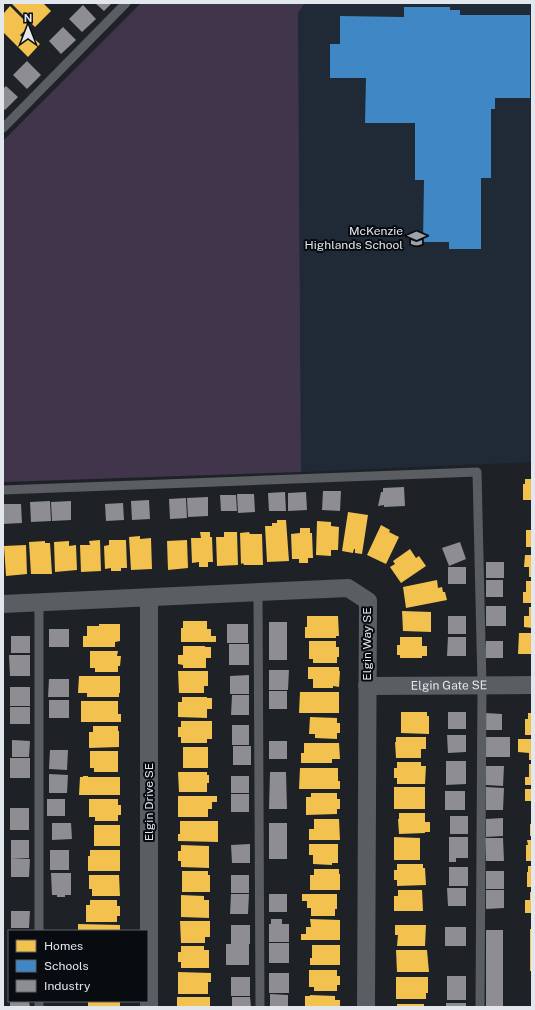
<svg xmlns="http://www.w3.org/2000/svg" width="535" height="1010" font-family="'Public Sans',sans-serif">
  <rect width="100%" height="100%" fill="#1e2227"/>
  <path fill="#202a37" d="M305,3H532V462L301,472L298,13Z"/>
  <path fill="#40354b" d="M141,3H305L298,13L301,472L3,482V141Z"/>
  <g fill="#f2c14e">
    <path d="M11,3H43L51,11L35,27Z"/>
    <path d="M10,6L30,26L20,35L22,37L27,32L40,44L28,57L3,32V11L4,13Z"/>
    <path d="M525,479H532V500H523V484H525Z"/>
    <path d="M348,512L368,515L362,554L355,553V549H354L353,553L342,551Z"/>
    <path d="M277,520H286L289,561L267,562L265,526H272V523H277Z"/>
    <path d="M317,521L331,522V526L339,527L338,550H331V556L316,555Z"/>
    <path d="M381,525L390,530L389,532L399,537L386,564L367,555Z"/>
    <path d="M300,528H310V533H312L313,558H308V563H299V559H292L291,534L300,533Z"/>
    <rect x="526" y="530" width="6" height="17"/>
    <path d="M200,532H210V537H212L213,562H208V567H199V562L192,563L191,538H201Z"/>
    <path d="M224,532H237L238,565L217,566L216,537H224Z"/>
    <path d="M249,532L250,534H262L263,565H244L243,563L241,564L240,533Z"/>
    <path d="M140,536V539L151,538L152,569L131,570L129,537Z"/>
    <path d="M100,540L101,571L81,572L80,545H90L89,541Z"/>
    <path d="M109,540H126L127,568H121V571H111V568L105,569L104,546L109,545Z"/>
    <path d="M187,540L188,568L168,570L167,541Z"/>
    <path d="M45,541V543H50L52,574H31L29,542Z"/>
    <path d="M69,541V546L76,545L77,570L55,572L54,542Z"/>
    <path d="M26,545L27,574L6,576L4,546Z"/>
    <path d="M410,549L416,558L419,556L426,566L401,583L390,567L395,564L393,561Z"/>
    <path d="M525,555H532V577H529V567H524Z"/>
    <path d="M437,580L438,588L442,587L443,592H445L447,600L406,608L403,587Z"/>
    <path d="M526,581H532V603H523V592H526Z"/>
    <path d="M529,607H532V628L524,627V616H529Z"/>
    <path d="M402,611L431,612V632L403,631Z"/>
    <path d="M307,616H338L339,636H336V638H305V627H307Z"/>
    <path d="M183,621H207V629H211V636H216V642H181V628H183Z"/>
    <path d="M99,624H120V641L115,642V647H83V636H87V626H99Z"/>
    <path d="M519,633H532V654H518Z"/>
    <path d="M400,637H422V646H427V656H422V658H400V655H397V645H400Z"/>
    <path d="M309,641H336V647H339V657H337V663H313V659H309Z"/>
    <path d="M183,646H205V647H211V658H206V668H183V665L178,664V655H183Z"/>
    <path d="M90,651H118L117,656H121L120,666H118V672H95V668H90Z"/>
    <path d="M308,667H339V671H340L339,687L333,686V688H313V679H308Z"/>
    <path d="M178,671H208V686H204V693H179Z"/>
    <path d="M79,676H120V693H119V697H87V693H78Z"/>
    <path d="M300,692H339V713H299Z"/>
    <path d="M182,697H207V698H212V709H207V718L178,717V702H182Z"/>
    <path d="M81,701H118V714H121V722H81Z"/>
    <path d="M401,712H427V716H429V734L401,733Z"/>
    <path d="M528,713H532V735H525V719H528Z"/>
    <path d="M310,717L337,718V723H340V733H337V739L315,738V734H309Z"/>
    <path d="M181,721H212V739H207V743H181V737H178V727H181Z"/>
    <path d="M93,726H118V731H119V747L89,748V732H93Z"/>
    <path d="M396,737H426V749H421V758H396L395,742H396Z"/>
    <path d="M518,739H532V760H529V753L518,752Z"/>
    <path d="M304,743H339L340,759H332V763H301V753H304Z"/>
    <rect x="183" y="747" width="25" height="21"/>
    <path d="M90,751H118V772H94V768H90Z"/>
    <path d="M397,762H421V766H426L425,784H397V778H394V768H397Z"/>
    <path d="M529,764H532V785H525V777H529Z"/>
    <path d="M300,768H338V781H340V789H299Z"/>
    <path d="M178,772H207V775H209V783H207V792H179Z"/>
    <path d="M83,776H88V777H120V795H79L80,777H83Z"/>
    <rect x="394" y="787" width="31" height="22"/>
    <rect x="525" y="789" width="7" height="12"/>
    <path d="M311,793H337V799H340V809H337V814L306,815V797H311Z"/>
    <path d="M178,796H217V802H212V809H208V817H178Z"/>
    <path d="M89,799H118V805H121V815H118V821H95V817H89Z"/>
    <path d="M399,813H425V822H430V832H425V833L399,834L398,819H399Z"/>
    <path d="M314,819H339L340,840H309V829H314Z"/>
    <path d="M180,821H218V842L178,841V834H180Z"/>
    <rect x="530" y="824" width="2" height="12"/>
    <rect x="94" y="825" width="26" height="21"/>
    <path d="M394,837L420,838V860H394Z"/>
    <path d="M527,840H532V861H526V845H528Z"/>
    <path d="M309,844H338V863H332V865L313,864V855H309Z"/>
    <path d="M181,845L209,846V868L181,867V861H178V851H181Z"/>
    <path d="M90,850H120V871H88V856H90Z"/>
    <path d="M397,864H423V868H425L426,885L397,886V880H394V870H397Z"/>
    <path d="M528,866H532V887H527V872H528Z"/>
    <path d="M314,869H339V874H340V890H310V875H314Z"/>
    <path d="M182,871H208V875H210V892H182Z"/>
    <path d="M89,875H119L120,896H92V889H89Z"/>
    <path d="M398,890H422L423,911H394V896H398Z"/>
    <path d="M530,892H532V913H525V900H530Z"/>
    <path d="M302,894H337V909H335V916H311V908H307V901H302Z"/>
    <path d="M181,895L204,896V900H209V918L181,917Z"/>
    <path d="M90,900H117V906H120V916H117V922H86V905H90Z"/>
    <path d="M310,919L340,920V940H301V934H306V927H311Z"/>
    <path d="M180,921H210V937H205V943H181Z"/>
    <path d="M78,924L120,925V931H78Z"/>
    <path d="M395,925H426L425,946H397L398,935H395Z"/>
    <rect x="530" y="929" width="2" height="42"/>
    <path d="M312,945H340V965H310V958H312Z"/>
    <path d="M181,946H204V950H209V968H181V962H178V952H181Z"/>
    <path d="M396,950H427L429,972H397Z"/>
    <path d="M309,970H337V976H340V985H337V991H314V987H309Z"/>
    <path d="M178,972L211,973V982H208V994H178Z"/>
    <path d="M396,977H428V993H426V999H396Z"/>
    <path d="M310,995L335,996V1000H340V1007L305,1006V996H310Z"/>
    <rect x="177" y="997" width="33" height="10"/>
    <rect x="88" y="1001" width="32" height="6"/>
    <rect x="397" y="1004" width="27" height="3"/>
  </g>
  <path fill="#3f88c5" d="M404,7H450V10H460V15H530V98H495V109H491V178H481V249H449V242H423L424,180H415V123H365L366,78H330V44H340V16L404,17Z"/>
  <g fill="#8d8d92">
    <path d="M95,3H112L104,11Z"/>
    <path d="M83,5L96,19L82,32L69,19Z"/>
    <path d="M63,27L76,40L61,54L49,41Z"/>
    <path d="M27,61L41,75L27,89L13,75Z"/>
    <path d="M6,86L18,97L5,110L3,108V89Z"/>
    <path d="M404,487L405,506L384,507V505L378,506L381,492H383V488Z"/>
    <path d="M323,491H341L340,511L322,510Z"/>
    <path d="M285,492L286,511H269L268,493Z"/>
    <path d="M306,492L307,510L288,511V493Z"/>
    <path d="M237,494H254L255,512L238,513Z"/>
    <path d="M220,495H236L237,511H221Z"/>
    <path d="M208,497V516L188,517L187,498Z"/>
    <path d="M186,498L187,518L170,519L169,499Z"/>
    <path d="M149,500L150,519L132,520L131,501Z"/>
    <path d="M50,501L51,521L31,522L30,502Z"/>
    <path d="M71,501V520L52,521L51,502Z"/>
    <path d="M123,503L124,520L106,521L105,504Z"/>
    <path d="M3,504H21L22,523L3,524Z"/>
    <path d="M460,542L466,559L449,566L442,548Z"/>
    <rect x="486" y="562" width="18" height="16"/>
    <rect x="448" y="567" width="18" height="17"/>
    <rect x="486" y="580" width="17" height="17"/>
    <rect x="486" y="606" width="20" height="20"/>
    <rect x="448" y="616" width="18" height="18"/>
    <rect x="269" y="622" width="18" height="38"/>
    <rect x="227" y="624" width="21" height="19"/>
    <rect x="49" y="629" width="20" height="18"/>
    <rect x="11" y="636" width="19" height="17"/>
    <path d="M448,637H466V656H447Z"/>
    <path d="M486,641H503V658H485Z"/>
    <rect x="229" y="644" width="20" height="21"/>
    <path d="M9,655H30V676H10Z"/>
    <path d="M269,670H289L288,690H269Z"/>
    <path d="M249,675V694H230V676Z"/>
    <path d="M49,679H69V697H48Z"/>
    <rect x="10" y="687" width="20" height="19"/>
    <rect x="269" y="691" width="18" height="18"/>
    <path d="M232,695H249V715H231Z"/>
    <rect x="49" y="700" width="20" height="18"/>
    <rect x="10" y="707" width="20" height="17"/>
    <rect x="448" y="712" width="18" height="17"/>
    <path d="M485,713L502,714V730H485Z"/>
    <rect x="232" y="725" width="17" height="20"/>
    <path d="M447,735H466V752L448,753Z"/>
    <rect x="486" y="737" width="24" height="20"/>
    <path d="M12,740L30,741L29,757H12Z"/>
    <rect x="269" y="741" width="18" height="18"/>
    <rect x="233" y="746" width="18" height="19"/>
    <path d="M50,750H68L67,770L49,769Z"/>
    <rect x="10" y="758" width="20" height="20"/>
    <path d="M446,761H466V784L446,785Z"/>
    <path d="M485,766H504L503,786L486,785Z"/>
    <path d="M270,772H286L287,809H269Z"/>
    <path d="M49,774L68,775L67,793H49Z"/>
    <rect x="231" y="776" width="18" height="17"/>
    <path d="M486,787L504,788L503,810H486Z"/>
    <rect x="445" y="791" width="20" height="19"/>
    <rect x="231" y="794" width="18" height="18"/>
    <rect x="47" y="799" width="18" height="17"/>
    <rect x="10" y="808" width="19" height="22"/>
    <rect x="450" y="816" width="18" height="18"/>
    <path d="M503,818V836L486,837V819Z"/>
    <path d="M52,823H71L72,839L52,840Z"/>
    <rect x="269" y="823" width="18" height="36"/>
    <path d="M449,837H468V858H456V862H449Z"/>
    <path d="M485,838H503L504,861H486Z"/>
    <rect x="11" y="840" width="18" height="18"/>
    <path d="M250,844V863H232L231,845Z"/>
    <rect x="50" y="850" width="19" height="20"/>
    <path d="M11,858L30,859L29,877H11Z"/>
    <rect x="449" y="867" width="19" height="19"/>
    <rect x="486" y="871" width="18" height="18"/>
    <path d="M51,873H71V895H65V897H57V895H52Z"/>
    <rect x="231" y="875" width="18" height="18"/>
    <path d="M447,888H466V906H448Z"/>
    <path d="M486,890H504V908L486,909Z"/>
    <path d="M231,894H249L248,914H230Z"/>
    <rect x="269" y="894" width="18" height="18"/>
    <path d="M11,911H30L29,928H11Z"/>
    <path d="M271,919H282V924H289V942H269V924H271Z"/>
    <rect x="231" y="925" width="19" height="19"/>
    <rect x="445" y="927" width="21" height="19"/>
    <rect x="486" y="930" width="17" height="77"/>
    <rect x="269" y="943" width="20" height="20"/>
    <rect x="226" y="944" width="23" height="21"/>
    <rect x="269" y="973" width="20" height="20"/>
    <rect x="447" y="976" width="19" height="24"/>
    <rect x="231" y="977" width="19" height="19"/>
    <path d="M270,994L288,995V1007H270Z"/>
    <path d="M232,997H250L251,1007H232Z"/>
    <path d="M10,1001H29L30,1007H10Z"/>
    <rect x="446" y="1003" width="20" height="4"/>
  </g>
  <g fill="none" stroke-linecap="round" stroke-linejoin="round">
    <g stroke="#5a5d61" stroke-width="9">
      <path d="M3,128L126,3"/>
      <path d="M3,490L477,472L482,685L480,1007"/>
      <path d="M258,593L260,1007"/>
      <path d="M39,603V931"/>
      <path d="M39,1001V1007"/>
    </g>
    <g stroke="#5a5d61" stroke-width="18">
      <path d="M149,598V1007"/>
      <path d="M3,604L348,588L368,601L366,1007"/>
      <path id="s1" d="M367,686L532,685"/>
    </g>
  </g>
  <defs>
    <symbol id="school-bare" viewBox="-9 -9 18 18"><path d="M0-5L7-2L0 1L-7-2ZM-4 1L0 2.5L4 1V4Q0 6-4 4Z" fill="#9da2a8" stroke="#080b0f" stroke-width="2.5" paint-order="stroke"/></symbol>
  </defs>
  <g fill-rule="evenodd">
    <use href="#school-bare" x="404" y="226" width="25" height="25"/>
  </g>
  <g text-anchor="middle" stroke-width="4" stroke-linejoin="round" paint-order="stroke">
    <g font-size="12" fill="#e2e7ee" stroke="#080b0f" text-anchor="end">
      <text x="403" y="235">McKenzie<tspan x="403" dy="14">Highlands School</tspan></text>
    </g>
    <g font-size="12" fill="#e2e7ee" stroke="#080b0f">
      <text transform="translate(367 644) rotate(-90)" y="4">Elgin Way SE</text>
      <text dy="4" stroke="none"><textPath href="#s1" startOffset="82">Elgin Gate SE</textPath></text>
      <text transform="translate(149 802) rotate(-90)" y="4">Elgin Drive SE</text>
    </g>
  </g>
  <rect width="535" height="1010" fill="none" stroke="#e2e7ee" stroke-width="8"/>
  <rect x="8" y="930" width="140" height="72" fill="#080b0f" stroke="#5f6368"/>
  <rect x="16" y="940" width="20" height="12" fill="#f2c14e" stroke="#5f6368"/>
  <text x="44" y="950" font-size="12" fill="#e2e7ee">Homes</text>
  <rect x="16" y="960" width="20" height="12" fill="#3f88c5" stroke="#5f6368"/>
  <text x="44" y="970" font-size="12" fill="#e2e7ee">Schools</text>
  <rect x="16" y="980" width="20" height="12" fill="#8d8d92" stroke="#5f6368"/>
  <text x="44" y="990" font-size="12" fill="#e2e7ee">Industry</text>
  <g transform="translate(28 28)" stroke="#080b0f" stroke-width="3" paint-order="stroke">
  <path d="M0-3L7 15L0 10L-7 15Z" fill="#e2e7ee"/>
  <text y="-6" font-size="11" font-weight="bold" text-anchor="middle" fill="#e2e7ee">N</text>
  </g>
</svg>
